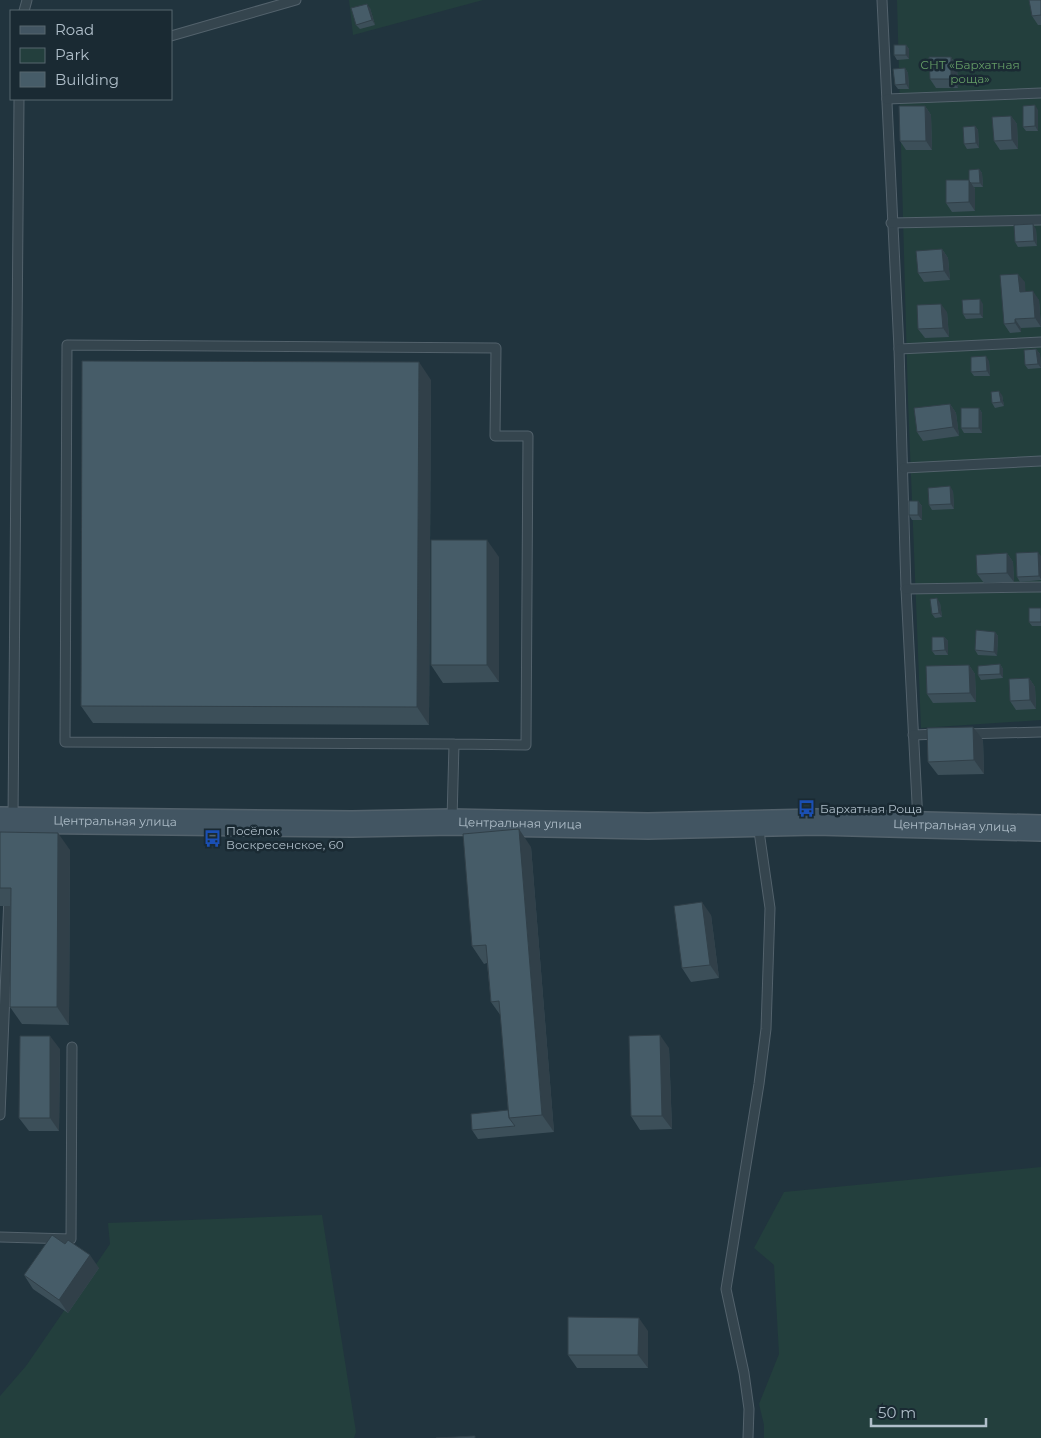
<svg xmlns="http://www.w3.org/2000/svg" width="1041" height="1438" font-family="Montserrat,sans-serif">
  <rect width="100%" height="100%" fill="#21343e"/>
  <g fill="#233f3d">
    <path d="M349,0H483L353,35Z"/>
    <path d="M897,0H1041V720L921,728L908,400Z"/>
    <path d="M1041,1167V1438H764V1425L759,1404L779,1354L774,1265L754,1248L784,1192Z"/>
    <path d="M322,1215L356,1432L354,1438H0V1396L26,1366L110,1244L108,1223Z"/>
  </g>
  <g fill="none" stroke-linecap="round" stroke-linejoin="round">
    <defs>
      <g id="lane">
        <path d="M882,0L899,349L906,589L918,822"/>
        <path d="M24,11L27,0"/>
        <path d="M171,36L296,0"/>
        <path d="M887,99L1041,93"/>
        <path d="M891,223L1041,220"/>
        <path d="M899,349L1041,342"/>
        <path d="M904,468L1041,461"/>
        <path d="M906,589L1041,587"/>
        <path d="M966,734L1041,732"/>
        <path d="M913,735L938,734"/>
        <path d="M13,818L19,99"/>
        <path d="M452,820L454,744L65,742L67,345L496,348L495,436H528L526,745L454,744"/>
        <path d="M0,1115L9,896"/>
        <path d="M0,1237L71,1239L72,1047"/>
        <path d="M748,1438L749,1409L744,1373L726,1289L759,1084L766,1029L770,908L758,824"/>
      </g>
      <g id="secondary">
        <path id="s1" d="M0,820L352,824L452,822L648,826L816,822L1041,828"/>
      </g>
    </defs>
    <use href="#lane" stroke="#53626c" stroke-width="11"/>
    <use href="#secondary" stroke="#53626c" stroke-width="28"/>
    <use href="#lane" stroke="#35454e" stroke-width="9"/>
    <use href="#secondary" stroke="#425562" stroke-width="25"/>
  </g>
  <g fill="#3c4f59">
    <path d="M1041,0V25H1038L1032,16Z"/>
    <path d="M370,8L375,25L360,29L356,25Z"/>
    <path d="M906,45L909,49V59L897,60L894,55Z"/>
    <path d="M951,57L957,66L958,88H936L930,79Z"/>
    <path d="M905,68L908,73L909,89H898L895,85Z"/>
    <path d="M925,106L931,115L932,150H906L900,141Z"/>
    <path d="M1038,110V131H1026L1023,127Z"/>
    <path d="M1011,116L1017,124L1018,149L1000,150L994,141Z"/>
    <path d="M975,126L978,130L979,148L967,149L964,144Z"/>
    <path d="M979,169L982,173L983,187H974L975,189V211L952,212L946,203L969,181Z"/>
    <path d="M1036,229L1037,246L1018,247L1015,242Z"/>
    <path d="M942,249L948,258L950,280L924,282L918,273Z"/>
    <path d="M1025,282V292L1039,300L1041,327L1021,328V332L1010,333L1004,324Z"/>
    <path d="M983,304V318L966,319L963,314Z"/>
    <path d="M947,312L949,337L925,338L918,329Z"/>
    <path d="M1036,349L1040,354L1041,368L1028,369L1025,365Z"/>
    <path d="M989,361L990,376H974L971,372Z"/>
    <path d="M431,380L429,725L93,723L81,706Z"/>
    <path d="M1002,395L1004,406L995,408L992,403Z"/>
    <path d="M950,404L956,413L959,436L923,441L917,432Z"/>
    <path d="M979,408L982,413V433H964L961,428Z"/>
    <path d="M953,491L954,509L932,510L929,505Z"/>
    <path d="M918,501L922,506V520H912L909,515Z"/>
    <path d="M1007,553L1013,562L1014,582L984,583L977,574Z"/>
    <path d="M1041,556V580L1020,582L1017,577Z"/>
    <path d="M499,557V682L443,683L431,665Z"/>
    <path d="M940,603L942,617L935,618L932,614Z"/>
    <path d="M1041,608V626H1032L1029,622Z"/>
    <path d="M995,632L998,636L997,656L978,655L975,650Z"/>
    <path d="M944,637L948,641V655H935L932,651Z"/>
    <path d="M1000,664L1003,669V678L981,680L978,675Z"/>
    <path d="M969,665L975,674L976,702L933,703L927,694Z"/>
    <path d="M1029,678L1035,687L1036,709L1016,710L1010,701Z"/>
    <path d="M983,740L984,774L938,775L928,762Z"/>
    <path d="M0,832L70,850L69,1025L22,1024L10,1007V906H0Z"/>
    <path d="M531,847L554,1132L478,1139L472,1130L508,1110L501,1016L491,1002L487,963L484,964L472,946Z"/>
    <path d="M711,915L719,978L691,982L682,968Z"/>
    <path d="M669,1048L672,1129L640,1130L631,1116Z"/>
    <path d="M60,1049L59,1131H29L19,1118Z"/>
    <path d="M99,1268L68,1313L33,1289L24,1275Z"/>
    <path d="M648,1331V1368H577L568,1355Z"/>
  </g>
  <g fill="#314049">
    <path d="M367,4L370,8L375,25L372,20Z"/>
    <path d="M906,45L909,49V59L906,55Z"/>
    <path d="M951,57L957,66L958,88L951,79Z"/>
    <path d="M905,68L908,73L909,89L906,84Z"/>
    <path d="M1035,105L1038,110V131L1035,126Z"/>
    <path d="M925,106L931,115L932,150L926,141Z"/>
    <path d="M1011,116L1017,124L1018,149L1012,140Z"/>
    <path d="M975,126L978,130L979,148L976,143Z"/>
    <path d="M979,169L982,173L983,187L980,183Z"/>
    <path d="M969,180L975,189V211L969,202Z"/>
    <path d="M1033,224L1036,229L1037,246L1034,241Z"/>
    <path d="M942,249L948,258L950,280L944,271Z"/>
    <path d="M1018,274L1025,282L1026,301L1020,292Z"/>
    <path d="M1033,291L1039,300L1041,327L1035,318Z"/>
    <path d="M980,299L983,304V318L980,314Z"/>
    <path d="M941,304L947,312L949,337L943,328Z"/>
    <path d="M1015,319L1021,328V332L1015,323Z"/>
    <path d="M1036,349L1040,354L1041,368L1038,364Z"/>
    <path d="M986,356L989,361L990,376L987,371Z"/>
    <path d="M419,362L431,380L429,725L417,707Z"/>
    <path d="M999,391L1002,395L1004,406L1001,402Z"/>
    <path d="M950,404L956,413L959,436L953,427Z"/>
    <path d="M979,408L982,413V433L979,428Z"/>
    <path d="M950,486L953,491L954,509L951,504Z"/>
    <path d="M918,501L922,506V520L918,515Z"/>
    <path d="M487,540L499,557V682L487,665Z"/>
    <path d="M1038,552L1041,556V579L1039,576Z"/>
    <path d="M1007,553L1013,562L1014,582L1007,573Z"/>
    <path d="M937,598L940,603L942,617L939,613Z"/>
    <path d="M995,632L998,636L997,656L994,652Z"/>
    <path d="M944,637L948,641V655L945,650Z"/>
    <path d="M1000,664L1003,669V678L1000,674Z"/>
    <path d="M969,665L975,674L976,702L970,693Z"/>
    <path d="M1029,678L1035,687L1036,709L1030,700Z"/>
    <path d="M973,727L983,740L984,774L974,760Z"/>
    <path d="M519,829L531,847L554,1132L542,1115Z"/>
    <path d="M58,833L70,850L69,1025L57,1007Z"/>
    <path d="M702,902L711,915L719,978L710,965Z"/>
    <path d="M660,1035L669,1048L672,1129L662,1116Z"/>
    <path d="M50,1036L60,1049L59,1131L50,1118Z"/>
    <path d="M90,1255L99,1268L68,1313L59,1300Z"/>
    <path d="M639,1318L648,1331V1368L638,1355Z"/>
  </g>
  <g fill="#465c68" stroke="#314049">
    <path d="M1029,0H1041V15L1032,16Z"/>
    <path d="M367,4L372,20L356,25L351,8Z"/>
    <rect x="894" y="45" width="12" height="10"/>
    <path d="M929,57H951V79H930Z"/>
    <path d="M905,68L906,84L895,85L893,69Z"/>
    <path d="M1035,105V126L1023,127V106Z"/>
    <path d="M899,106H925L926,141H900Z"/>
    <path d="M1011,116L1012,140L994,141L992,117Z"/>
    <path d="M975,126L976,143L964,144L963,127Z"/>
    <path d="M979,169L980,183H971L969,181V170Z"/>
    <path d="M946,180H969V202L946,203Z"/>
    <path d="M1033,224L1034,241L1015,242L1014,225Z"/>
    <path d="M942,249L944,271L918,273L916,251Z"/>
    <path d="M1018,274L1020,292L1033,291L1035,318L1015,319V323L1004,324L1000,275Z"/>
    <path d="M980,299V314H963L962,300Z"/>
    <path d="M941,304L943,328L918,329L917,305Z"/>
    <path d="M1036,349L1038,364L1025,365L1024,350Z"/>
    <path d="M986,356L987,371L971,372V357Z"/>
    <path d="M82,361L419,362L417,707L81,706Z"/>
    <path d="M999,391L1001,402L992,403L991,392Z"/>
    <path d="M950,404L953,427L917,432L914,408Z"/>
    <rect x="961" y="408" width="18" height="20"/>
    <path d="M950,486L951,504L929,505L928,488Z"/>
    <rect x="909" y="501" width="9" height="14"/>
    <rect x="431" y="540" width="56" height="125"/>
    <path d="M1038,552L1039,576L1017,577L1016,553Z"/>
    <path d="M1007,553V573L977,574L976,555Z"/>
    <path d="M937,598L939,613L932,614L930,599Z"/>
    <rect x="1029" y="608" width="12" height="14"/>
    <path d="M976,630L995,632L994,652L975,650Z"/>
    <path d="M932,637H944L945,650L932,651Z"/>
    <path d="M1000,664V674L978,675V666Z"/>
    <path d="M969,665L970,693L927,694L926,666Z"/>
    <path d="M1029,678L1030,700L1010,701L1009,679Z"/>
    <path d="M973,727L974,760L928,762L927,728Z"/>
    <path d="M519,829L542,1115L509,1118L499,1001L491,1002L486,945L472,946L463,834Z"/>
    <path d="M0,832L58,833L57,1007H10L11,888H0Z"/>
    <path d="M702,902L710,965L682,968L674,906Z"/>
    <path d="M660,1035L662,1116H631L629,1036Z"/>
    <path d="M20,1036H50V1118H19Z"/>
    <path d="M508,1110L509,1118L515,1126L472,1130L471,1114Z"/>
    <path d="M52,1235L65,1244L68,1240L90,1255L59,1300L24,1275Z"/>
    <path d="M568,1317L639,1318L638,1355H568Z"/>
    <path d="M475,1436V1438H436Z"/>
  </g>
  <defs>
    <symbol id="bus-bare" viewBox="-9 -9 18 18"><path d="M-5-6H5V4H4V6H2V4H-2V6H-4V4H-5ZM-3.5-4V0h7V-4ZM-3.5 1.2v1.5H-2V1.2ZM2 1.2v1.5H3.5V1.2Z" fill="#1a4fb4" stroke="#1a2a33" stroke-width="2.5" paint-order="stroke"/></symbol>
  </defs>
  <g fill-rule="evenodd">
    <use href="#bus-bare" x="794" y="796" width="25" height="25"/>
    <use href="#bus-bare" x="200" y="826" width="25" height="25"/>
  </g>
  <g text-anchor="middle" stroke-width="5" stroke-linejoin="round" paint-order="stroke">
    <g font-size="12" fill="#659d66" stroke="#1a2a33">
      <text x="970" y="69">СНТ «Бархатная<tspan x="970" dy="14">роща»</tspan></text>
    </g>
    <g font-size="12" fill="#b0bfca" stroke="#1a2a33" text-anchor="start">
      <text x="820" y="813">Бархатная Роща</text>
      <text x="226" y="835">Посёлок<tspan x="226" dy="14">Воскресенское, 60</tspan></text>
    </g>
    <g font-size="12" fill="#b0bfca" stroke="#1a2a33">
      <text dy="4" stroke="none"><textPath href="#s1" startOffset="115">Центральная улица</textPath></text>
      <text dy="4" stroke="none"><textPath href="#s1" startOffset="520">Центральная улица</textPath></text>
      <text dy="4" stroke="none"><textPath href="#s1" startOffset="955">Центральная улица</textPath></text>
    </g>
  </g>
  <rect x="10" y="10" width="162" height="90" fill="#1a2a33" stroke="#56666f"/>
  <rect x="20" y="26" width="25" height="8" fill="#425562" stroke="#56666f"/>
  <text x="55" y="35" font-size="15" fill="#b0bfca">Road</text>
  <rect x="20" y="48" width="25" height="15" fill="#233f3d" stroke="#56666f"/>
  <text x="55" y="60" font-size="15" fill="#b0bfca">Park</text>
  <rect x="20" y="72" width="25" height="15" fill="#465c68" stroke="#56666f"/>
  <text x="55" y="85" font-size="15" fill="#b0bfca">Building</text>
  <path d="M871 1418v8h115v-8" fill="none" stroke="#b0bfca" stroke-width="2.5"/>
  <text x="878" y="1418" font-size="15" fill="#b0bfca" stroke="#1a2a33" stroke-width="4" paint-order="stroke">50 m</text>
</svg>
